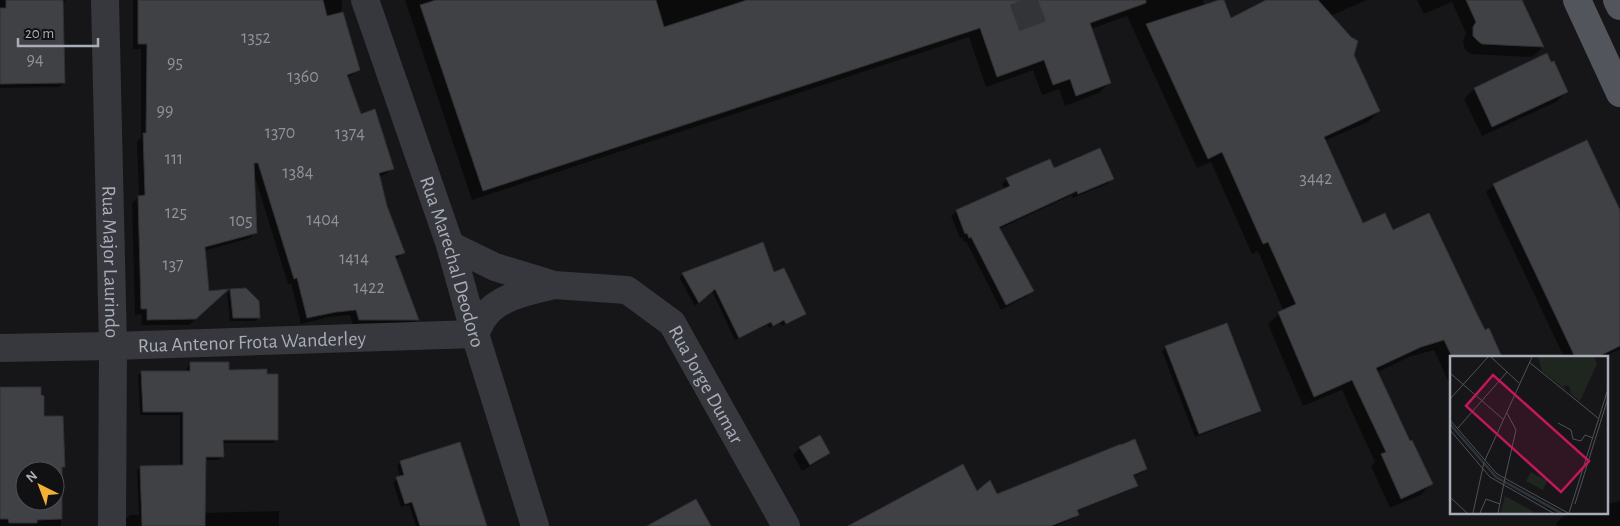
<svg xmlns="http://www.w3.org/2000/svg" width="1620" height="526" font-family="'Alegreya Sans',sans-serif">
  <rect width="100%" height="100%" fill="#161618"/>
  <g fill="#0007" fill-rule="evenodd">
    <path d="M0,0H66L62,4L64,83L59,87L0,88Z"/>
    <path d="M133,0H342L341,13L359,69L352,75L346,78L361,115L392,168L386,174L379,177L386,206L403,253L395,260L417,320L412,326H353L350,315L329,317L301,324L291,283L288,284L255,177L256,232L250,238L204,251L208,292L222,295L189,325H141L142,314L135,315L132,203L139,196L137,141L141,138V49H133Z"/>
    <path d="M405,0H1203L1205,7L1231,20L1269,0H1367L1330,16L1353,55L1379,111L1368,122L1324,141L1363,225L1392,231L1496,357H1451V387L1434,350L1409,357L1376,373L1410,443L1431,484L1421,495L1390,508L1371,466L1375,462L1342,390L1303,406L1268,324L1283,310L1258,251L1252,254L1211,162L1197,168L1127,16L1091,29L1110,82L1099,93L1065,106L1059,89L1042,95L1033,70L986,87L969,37L472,200Z"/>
    <path d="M1417,0H1521L1543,47L1532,57L1471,54L1465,50L1463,42L1466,33L1452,2L1424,14Z"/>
    <path d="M1546,55L1567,91L1556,102L1482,136L1464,99L1474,89Z"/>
    <path d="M1054,170L1112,179L1107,184L1073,198L1072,195L999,229L1032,291L1027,296L1001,310L966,241L964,242L962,237L960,238L951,216L957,211L1005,190L1002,184L1007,179Z"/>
    <path d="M1494,185L1620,213V349L1603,357H1564L1486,192Z"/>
    <path d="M683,274H774L804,314L800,318L782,326L780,322L769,328L768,325L735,340L712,291L695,306L679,277Z"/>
    <path d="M231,290L259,318L255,321H230L227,294Z"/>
    <path d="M1166,347L1260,410L1256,414L1195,437L1162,351Z"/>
    <path d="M191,363L227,371L276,440L273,443H222L223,456L219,460H204V513L279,511V526H126V519L130,515H139L137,470L140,467H180V415H140L138,375L141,372H187V367Z"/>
    <path d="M0,386L40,388L43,418L63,466L60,469L61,526H0ZM25,471H55V501H25Z"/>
    <path d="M459,443L486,526H416L409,505L401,507L393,482L400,477L397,466L400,462Z"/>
    <path d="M800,448L828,453L821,460L802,471L793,455Z"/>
    <path d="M1146,469L1142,473L1133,476L1136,485L1133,489L1077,511L1078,514L1074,518L1056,526H864L977,493L997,496Z"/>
    <path d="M1620,501V526H1557L1556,523L1567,513L1606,512V504Z"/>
  </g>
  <g fill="#404145" stroke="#303034" fill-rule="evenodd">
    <path d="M6,0H63L65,83L0,84V8H6Z"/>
    <path d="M138,0H323L327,16L343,12L360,70L347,75L361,114L375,109L394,169L379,173L387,206L405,253L395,256L419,320H359L356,310L336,312L307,318L297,278L294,279L258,163H254L257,233L205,247L209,291L229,289L196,319L147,320V309H141L138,196L145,195L143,133H146L147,44H138Z"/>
    <path d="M436,0H656L664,27L747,0H1146V3L1090,23L1111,83L1076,96L1070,79L1053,85L1044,60L997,77L980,28L483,191L420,5Z"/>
    <path d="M1219,0H1224L1231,18L1266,0H1318L1351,37L1358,41L1354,55L1380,111L1324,137L1363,223L1385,213L1393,230L1429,213L1478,316L1485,330L1489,328L1502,357H1452L1444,340L1421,347L1376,368L1410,441L1412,440L1433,484L1401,499L1381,454L1386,452L1352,380L1314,397L1278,312L1296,304L1268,242L1263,244L1222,152L1208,159L1146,24Z"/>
    <path d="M1466,0H1522L1544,47L1482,44L1479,42L1473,36V27L1476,22Z"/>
    <path d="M1547,53L1551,62L1554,61L1568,92L1492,127L1474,88Z"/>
    <path d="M1587,140L1620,210V346L1597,357H1575L1493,184Z"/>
    <path d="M1100,148L1114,179L1078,194L1077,191L999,227L1034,291L1006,305L971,237L969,238L967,233L965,234L956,210L1010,186L1006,178L1050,159L1054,168Z"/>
    <path d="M763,242L774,272L784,268L806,314L786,324L784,320L773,326L771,322L739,338L715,289L699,303L682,273Z"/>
    <path d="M246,288L259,301L260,318H233L230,289Z"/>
    <path d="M1227,323L1261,411L1199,434L1165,346Z"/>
    <path d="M190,362H229V370L267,369V374H278V440H223L224,457H206L205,526H142L140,466L183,465V412H143L141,371H190Z"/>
    <path d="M0,387H41V395L44,396V416H63L65,467H62V519L37,520V523H9L8,519H0ZM25,471H55V501H25Z"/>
    <path d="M820,435L830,453L810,465L799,447Z"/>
    <path d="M1135,439L1147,469L1133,475L1138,486L1077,510L1079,515L1051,526H848L963,464L977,491L990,480L997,494L1121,444V445Z"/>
    <path d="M460,442L487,526H420L412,502L405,504L396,477L404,475L400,461Z"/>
    <path d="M696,499L711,526H647Z"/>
  </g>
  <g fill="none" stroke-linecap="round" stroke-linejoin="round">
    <path stroke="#333438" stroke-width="28" stroke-dasharray="28 14" stroke-linecap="butt" d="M1023,0L1036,35"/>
    <g stroke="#37383d" stroke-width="28">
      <path id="s1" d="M105,0L113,346L112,526"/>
      <path id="s2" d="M365,0L450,245L475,334L535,526"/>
      <path id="s3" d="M450,245L495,267L554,285L627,290L672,323L786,526"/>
      <path d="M475,334C478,329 480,322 484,317C499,296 530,291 554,285"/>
      <path id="s4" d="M0,348L113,346L475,334"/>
    </g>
    <g stroke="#53555c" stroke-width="28">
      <path d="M1577,0L1620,93"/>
      <path d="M1617,0L1620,6"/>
    </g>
  </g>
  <g text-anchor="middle" stroke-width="4" stroke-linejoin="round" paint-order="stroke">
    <g font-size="18" fill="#8e929b">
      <text x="256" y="43">1352</text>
      <text x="35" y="65">94</text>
      <text x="175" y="68">95</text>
      <text x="303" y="82">1360</text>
      <text x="165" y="116">99</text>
      <text x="280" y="138">1370</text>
      <text x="350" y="139">1374</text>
      <text x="174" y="164">111</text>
      <text x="298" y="178">1384</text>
      <text x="1316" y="184">3442</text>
      <text x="176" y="218">125</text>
      <text x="323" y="225">1404</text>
      <text x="241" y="226">105</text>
      <text x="354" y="264">1414</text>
      <text x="173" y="270">137</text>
      <text x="369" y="293">1422</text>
    </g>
    <g font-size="20" fill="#a8adb8" stroke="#111113">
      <text dy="7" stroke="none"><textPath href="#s2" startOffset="276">Rua Marechal Deodoro</textPath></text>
      <text dy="7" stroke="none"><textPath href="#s1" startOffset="262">Rua Major Laurindo</textPath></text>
      <text dy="7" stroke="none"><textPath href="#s4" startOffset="252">Rua Antenor Frota Wanderley</textPath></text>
      <text dy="7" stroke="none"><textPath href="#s3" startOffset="311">Rua Jorge Dumar</textPath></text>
    </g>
  </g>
  <g transform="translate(1450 356)">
    <rect width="158" height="158" fill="#161618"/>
    <path d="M88,1H144L147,8L130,45L121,38L119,30L114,29L115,33L92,15ZM81,116L97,125L93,134L76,125ZM55,140L84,156V157H50Z" fill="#1e261f"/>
    <path fill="none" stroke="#2c353c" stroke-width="2.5" d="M0,68L46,121L111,157"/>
    <path fill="none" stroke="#505258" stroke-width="1" d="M41,1L69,27M79,6L148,62M0,17L54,64M0,43L38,1M0,64L47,118L118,157M108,67L121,74L123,83L131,85L135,79L143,82M7,73L57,16M0,74L40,121L103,157M35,104L82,1M55,122L66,74L57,57M0,141L17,157M125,148L158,42M23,157L34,106M30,157L36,143L50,148M48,157L55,122M119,157L158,33"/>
    <path fill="#c2185b" fill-opacity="0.15" stroke="#c2185b" stroke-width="2.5" d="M43,19L139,105L111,136L16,50Z"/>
    <rect width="158" height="158" fill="none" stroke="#a8adb8" stroke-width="2.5"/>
  </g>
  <g transform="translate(40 486) rotate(318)"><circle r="24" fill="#111113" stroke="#4d4f55"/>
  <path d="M0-4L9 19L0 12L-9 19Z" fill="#f2b134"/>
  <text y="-8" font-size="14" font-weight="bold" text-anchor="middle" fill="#a8adb8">N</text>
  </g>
  <path d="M18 38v8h80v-8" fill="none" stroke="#a8adb8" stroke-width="2.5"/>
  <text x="25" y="38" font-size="15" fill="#a8adb8" stroke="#111113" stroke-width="4" paint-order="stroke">20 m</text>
</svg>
